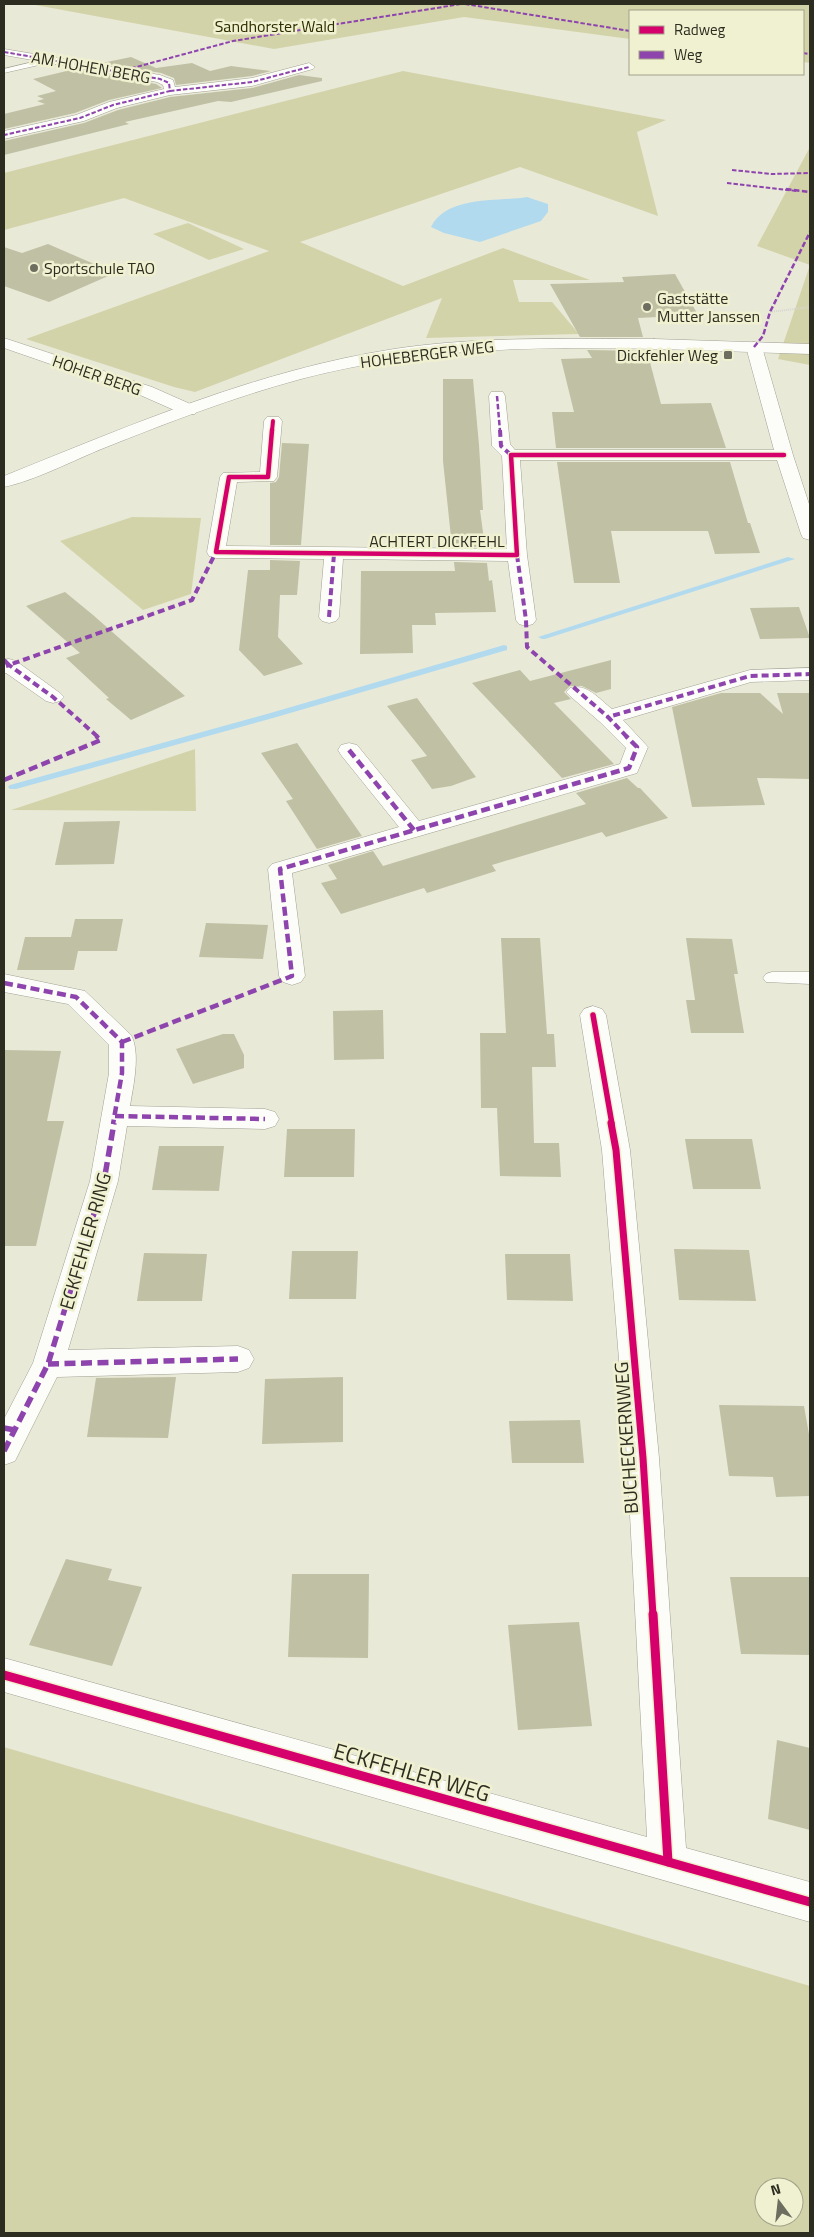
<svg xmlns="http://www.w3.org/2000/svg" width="814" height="2237" font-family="'Titillium Web',sans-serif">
  <rect width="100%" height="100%" fill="#e9e9d8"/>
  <g fill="#d3d3aa" fill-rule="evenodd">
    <path d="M30,4H810V63L803,62V11H630V39L464,17L274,49Z"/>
    <path d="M403,71L666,120L637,132L658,216L520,167L300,242L403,286L503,248L590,280H513L519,302H552L579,334L426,338L442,298L195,392L174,387L26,339L269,251L124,198L4,230V173Z"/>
    <path d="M810,147V365L778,359L810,265L757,246Z"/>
    <path d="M188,223L244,249L209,260L153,234Z"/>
    <path d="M132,517L201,518L191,594L143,610L60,541Z"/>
    <path d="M195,749L196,811L11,810Z"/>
    <path d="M4,1747L810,1986V2233H4ZM764,2187H794V2217H764Z"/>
  </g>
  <path fill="#b2daee" d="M527,197L548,204V212L541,221L480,242L444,233L431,227C447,195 497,202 527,197Z"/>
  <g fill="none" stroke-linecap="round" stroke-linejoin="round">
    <g fill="#b2daee" fill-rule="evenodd">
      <path d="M788,557L795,559L545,639H542L538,637Z"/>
      <path d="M504,645L507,646V650L273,718L16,789H10L8,787L10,785L267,714Z"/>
    </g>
  </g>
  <g fill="#c0c0a4">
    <path d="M131,57L156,68L192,63L210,71L231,66L271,71L252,76L176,85L174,78L161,73L102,63Z"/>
    <path d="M75,69L156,84L162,88L109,100L75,113L4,129V114L45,104L37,101L44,99L37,96L56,91L33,79Z"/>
    <path d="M299,75L322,78V81L231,102L218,101L125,122L129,124L4,155V141L84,123L118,110L170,97L252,88Z"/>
    <path d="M48,244L115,273L49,302L4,286V247L22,253Z"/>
    <path d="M675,274L698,315L638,318L643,337H580L550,284L624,282L622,277Z"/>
    <path d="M587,350L647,351L661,404L711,403L726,448H556L552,412H574L561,359L592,358Z"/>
    <path d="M443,379H473L479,445L483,510H480L485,547H452L443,461Z"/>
    <path d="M282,443L309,444L301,545H270V483L276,482L279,477Z"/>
    <path d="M557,462H730L748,523H750L760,553L715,554L708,531H611L620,583H574Z"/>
    <path d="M270,560L300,561L297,595H280L278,637L303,664L264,676L239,650L248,570H270Z"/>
    <path d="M454,562L487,563L489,581L492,580L496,612L435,613L436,625H412L413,653L360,654L361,571H455Z"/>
    <path d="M65,592L93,615L185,696L131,720L106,699L109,698L66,658L80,653L26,606Z"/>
    <path d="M799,607L810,638L760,639L750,608Z"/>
    <path d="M611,660V689L596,693L582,686H570L564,692L571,699L554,703L614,764L562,778L472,683L520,670L530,681Z"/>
    <path d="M721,693H760L783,714L777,693H810V779L757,778L765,805L692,807L672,707Z"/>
    <path d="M417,698L455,749L476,777L451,786L432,789L411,760L427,756L387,706Z"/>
    <path d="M297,743L362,836L317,849L286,801L293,799L261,753Z"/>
    <path d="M627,778L638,788H640L668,818L606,837L602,832L492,865L496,871L427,893L424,888L341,914L321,883L337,879L328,865L373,851L383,866L586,804L576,793Z"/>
    <path d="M120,821L114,864L55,865L64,822Z"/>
    <path d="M75,919H123L117,951H78L74,970H17L25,937H71Z"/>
    <path d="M206,923L268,925L263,959L199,957Z"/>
    <path d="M501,938H540L547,1034H554L556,1067H532L534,1143H559L561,1177L500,1176L497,1108H481L480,1033H506Z"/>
    <path d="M686,938L732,939L738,974H734L744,1033H691L686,1000H695Z"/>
    <path d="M383,1010L384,1059L334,1060L333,1011Z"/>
    <path d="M223,1034H234L244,1055V1068L193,1084L176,1049Z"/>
    <path d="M4,1050L61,1051L47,1121H64L36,1246H4Z"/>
    <path d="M287,1129H355L354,1177H284Z"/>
    <path d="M685,1139H752L761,1189H693Z"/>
    <path d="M159,1146H224L219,1191L152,1190Z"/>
    <path d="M674,1249L749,1250L756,1301L679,1300Z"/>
    <path d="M292,1251H358L356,1299H289Z"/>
    <path d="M144,1253L207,1254L202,1301H137Z"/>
    <path d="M505,1254H570L573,1301L507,1300Z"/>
    <path d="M176,1377L168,1438L87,1437L96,1378Z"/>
    <path d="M343,1377V1442L262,1444L265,1379Z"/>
    <path d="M719,1405L804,1406L810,1440V1496L776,1497L773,1477L729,1476Z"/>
    <path d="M580,1420L584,1463H512L509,1421Z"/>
    <path d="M66,1559L112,1569L108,1580L142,1587L112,1666L29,1645Z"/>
    <path d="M292,1574H369L368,1658L288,1657Z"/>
    <path d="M730,1577H810V1655L741,1654Z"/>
    <path d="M579,1622L592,1726L518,1730L508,1625Z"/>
    <path d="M777,1740L810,1748V1830L768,1819Z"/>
  </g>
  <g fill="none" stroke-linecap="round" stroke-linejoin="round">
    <defs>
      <g id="service">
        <path d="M49,58H52V62L4,73V69Z"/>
        <path d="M772,972H810V984L766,982L763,978L766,974Z"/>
      </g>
      <g id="minor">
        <path d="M4,49L160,75L173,80L175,87L252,78L309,63L315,67L313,69L252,86L170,95L117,108L84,121L4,139V131L76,115L109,102L164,89L163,85L157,82L4,55Z"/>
        <path d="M4,338L152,387L195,406L197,410L195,414H183L140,395L4,348Z"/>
        <path d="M754,342L760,344L762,347L793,455L810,507V540L803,538L801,534L777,460H520L527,555L536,620L533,624L526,626L519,624L516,620L508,561L343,559L339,617L336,621L329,623L322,621L319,617L324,559L216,558L209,556L207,552L220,477L223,473L260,472L264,421L267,417H279L282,421L277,477L274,481L237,482L226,546L507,549L502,456L492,446L489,396L491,392H503L505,396L510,444L515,450H774L746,347L748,344Z"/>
        <path d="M9,659L16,661L60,693L64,697L60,701L53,703L46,701L6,673H4V660Z"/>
        <path d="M810,668V680L751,682L623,720L648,747L637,773L292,873L305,976L301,982L292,985L283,982L279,976L268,869L272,864L399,827L341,755L338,750L341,745L349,743L357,745L419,821L620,764L626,748L600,722L570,696L566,692L570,688C587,683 599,699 612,709L750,670Z"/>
        <path d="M4,974L85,991L131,1035C141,1053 133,1087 130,1106L265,1109L275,1112L279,1119L275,1126L265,1129L127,1126L118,1181L68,1350L238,1346L249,1350L254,1359L249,1368L238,1372L57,1377L15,1461L4,1465V1419L33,1363L90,1181L109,1073V1045L68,1004L4,992Z"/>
        <path d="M593,1006L602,1009L606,1015L630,1150L659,1458L686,1848L810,1882V1922L4,1692V1658L647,1837L627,1458L602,1150L580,1015L584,1009Z"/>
      </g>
      <path id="tertiary" d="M654,339L810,344V354C640,349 467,335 301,379C234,397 169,422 104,448C74,460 34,481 4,487V476C131,425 258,370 394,349C480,336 568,339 654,339Z"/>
    </defs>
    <use href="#service" stroke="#a1a193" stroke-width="1"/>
    <use href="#minor" stroke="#a1a193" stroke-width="1"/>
    <use href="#tertiary" stroke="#a1a193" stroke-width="1"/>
    <path stroke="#d6d6d1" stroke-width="2" stroke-dasharray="1 1" stroke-linecap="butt" d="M770,312L810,307"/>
    <use href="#service" fill="#fcfcf9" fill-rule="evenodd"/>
    <use href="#minor" fill="#fcfcf9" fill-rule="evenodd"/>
    <use href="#tertiary" fill="#fcfcf9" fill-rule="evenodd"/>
    <g stroke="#8e44ad" stroke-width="2" stroke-dasharray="4.5 2" stroke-linecap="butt">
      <path d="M465,4L630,31"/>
      <path d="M4,52L160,79L169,83L170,91L113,105L80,118L4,135"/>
      <path d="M803,53L810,54"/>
      <path d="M125,70L233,41L461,4"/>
      <path d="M170,91L252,82L309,67"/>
      <path d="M732,170L772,174L810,173"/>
      <path d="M727,183L797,191"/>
    </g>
    <g stroke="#8e44ad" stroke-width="2.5" stroke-dasharray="5.5 2.5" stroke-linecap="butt">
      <path d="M786,189L810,192"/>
      <path d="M754,347L763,336L770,312L810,232"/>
      <path d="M497,396L500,431"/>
    </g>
    <g stroke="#8e44ad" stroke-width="4" stroke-dasharray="7 4" stroke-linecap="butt">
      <path d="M500,430L501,446L511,455"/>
      <path d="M517,555L526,620L527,647L608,717"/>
      <path d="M329,617L334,554"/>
      <path d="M4,660L9,665L192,600L216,552"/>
      <path d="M6,666L9,665L53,697L98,737"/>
      <path d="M627,737L608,717L750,676L810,674"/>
    </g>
    <g stroke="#8e44ad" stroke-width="4.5" stroke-dasharray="9 4.5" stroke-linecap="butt">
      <path d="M349,750L414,830"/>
      <path d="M4,780L101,740L96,736"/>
      <path d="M4,983L76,997L122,1042V1073L113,1124"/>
      <path d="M122,1042L292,976L280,869L629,768L637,747L626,736"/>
      <path d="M115,1116L265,1119"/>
    </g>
    <g stroke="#8e44ad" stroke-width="5.5" stroke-dasharray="11 5.5" stroke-linecap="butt">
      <path d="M48,1364L238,1359"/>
      <path d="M4,1428L15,1430"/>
      <path d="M4,1451L48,1364L104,1181L114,1123"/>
    </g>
    <defs>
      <path id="cycleway-far4" d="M272,431L273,421"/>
      <path id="cycleway-far3" d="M272,430L268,477H229L216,552L517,555L511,455H784"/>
      <path id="cycleway-far2" d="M593,1015L612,1124"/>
      <path id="cycleway-far1" d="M611,1123L616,1150L643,1458L653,1615"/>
      <g id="cycleway">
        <path d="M653,1614L668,1862"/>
        <path d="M4,1675L810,1902"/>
      </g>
    </defs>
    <use href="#cycleway-far4" stroke="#f0f1d0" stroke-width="5.5"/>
    <use href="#cycleway-far3" stroke="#f0f1d0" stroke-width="7"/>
    <use href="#cycleway-far2" stroke="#f0f1d0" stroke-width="8"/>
    <use href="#cycleway-far1" stroke="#f0f1d0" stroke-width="10"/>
    <use href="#cycleway" stroke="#f0f1d0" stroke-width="12"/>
    <use href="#cycleway-far4" stroke="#d6006c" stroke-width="4"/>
    <use href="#cycleway-far3" stroke="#d6006c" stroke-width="4.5"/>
    <use href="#cycleway-far2" stroke="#d6006c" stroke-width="5.5"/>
    <use href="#cycleway-far1" stroke="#d6006c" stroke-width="7"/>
    <use href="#cycleway" stroke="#d6006c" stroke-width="9"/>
  </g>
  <g fill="#6e6e60" stroke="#f0f1d0" stroke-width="2">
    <circle cx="34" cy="268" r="5"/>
    <circle cx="647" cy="307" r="5"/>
    <rect x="723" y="350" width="10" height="10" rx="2.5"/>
  </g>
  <g text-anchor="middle" stroke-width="5" stroke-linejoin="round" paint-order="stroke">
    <g font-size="16" fill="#2e2d00" stroke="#f0f1d0">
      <text x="275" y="32">Sandhorster Wald</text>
    </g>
    <g font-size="16" fill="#2c2c20" stroke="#f0f1d0">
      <text transform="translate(91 67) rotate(10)" y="6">AM HOHEN BERG</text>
      <text transform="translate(427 354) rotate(-7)" y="6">HOHEBERGER WEG</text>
      <text transform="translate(97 375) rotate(19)" y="6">HOHER BERG</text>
      <text x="437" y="547">ACHTERT DICKFEHL</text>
    </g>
    <g font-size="16" fill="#2c2c20" stroke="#f0f1d0" text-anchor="start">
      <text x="44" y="274">Sportschule TAO</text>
      <text x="657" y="304">Gaststätte<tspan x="657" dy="18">Mutter Janssen</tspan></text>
      <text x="718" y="361" text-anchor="end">Dickfehler Weg</text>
    </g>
    <g font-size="19" fill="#2c2c20" stroke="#f0f1d0">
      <text transform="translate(85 1241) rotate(-74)" y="7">ECKFEHLER RING</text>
      <text transform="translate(626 1438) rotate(-94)" y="7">BUCHECKERNWEG</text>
    </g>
    <g font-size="22" fill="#2c2c20" stroke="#f0f1d0">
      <text transform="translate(412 1772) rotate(16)" y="8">ECKFEHLER WEG</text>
    </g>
  </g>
  <rect width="814" height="2237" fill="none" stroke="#2c2c20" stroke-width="10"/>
  <rect x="629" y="10" width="175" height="65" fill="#f0f1d0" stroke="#a2a28a"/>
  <rect x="639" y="26" width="25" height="8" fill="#d6006c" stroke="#a2a28a"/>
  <text x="674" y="35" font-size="15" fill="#2c2c20">Radweg</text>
  <rect x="639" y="51" width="25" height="8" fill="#8e44ad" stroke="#a2a28a"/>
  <text x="674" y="60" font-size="15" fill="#2c2c20">Weg</text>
  <g transform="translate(779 2202) rotate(345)"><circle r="24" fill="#f0f1d0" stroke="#a2a28a"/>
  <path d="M0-4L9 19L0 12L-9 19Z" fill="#6e6e60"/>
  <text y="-8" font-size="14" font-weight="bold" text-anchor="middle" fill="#2c2c20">N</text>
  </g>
</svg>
